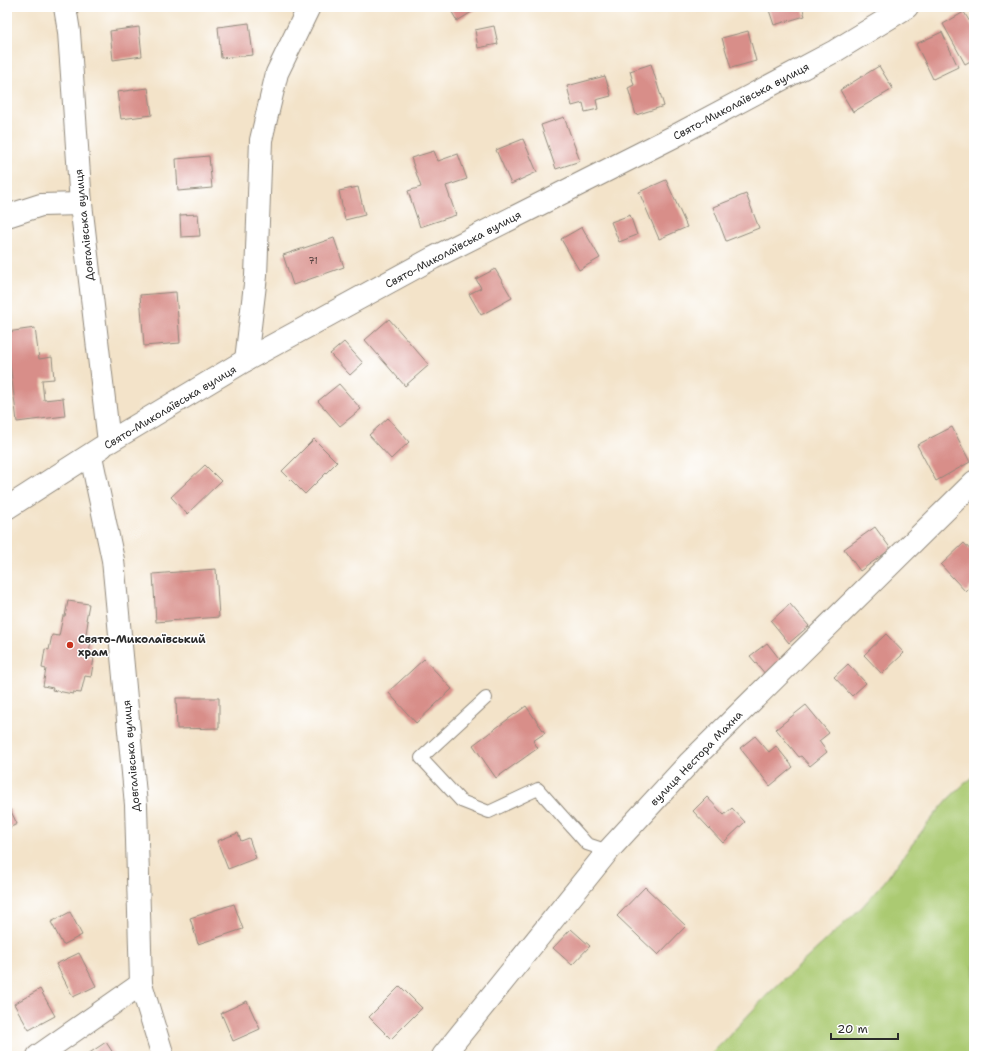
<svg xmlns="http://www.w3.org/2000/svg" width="981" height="1063" font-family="'Shantell Sans',sans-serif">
  <rect width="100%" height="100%" fill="#fff"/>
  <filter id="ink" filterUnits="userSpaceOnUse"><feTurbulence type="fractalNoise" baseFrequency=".025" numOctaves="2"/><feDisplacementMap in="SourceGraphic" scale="8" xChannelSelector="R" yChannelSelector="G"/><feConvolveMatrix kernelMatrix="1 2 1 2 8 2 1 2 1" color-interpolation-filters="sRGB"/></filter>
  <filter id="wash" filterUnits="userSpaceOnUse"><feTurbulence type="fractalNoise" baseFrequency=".012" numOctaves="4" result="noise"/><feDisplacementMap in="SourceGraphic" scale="16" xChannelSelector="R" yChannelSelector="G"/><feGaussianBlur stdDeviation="0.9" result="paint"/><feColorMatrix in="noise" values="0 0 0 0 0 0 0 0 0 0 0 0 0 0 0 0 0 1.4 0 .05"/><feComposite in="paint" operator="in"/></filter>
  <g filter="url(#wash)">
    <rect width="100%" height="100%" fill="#f3e3c9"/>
    <path fill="#abca72" stroke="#6b7a4e" d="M974,775V1056H709L726,1039L768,994L862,907L885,881L928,823L949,798Z"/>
    <g id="blocks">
      <g fill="#d88e89">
        <path d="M449,7H480L457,21Z"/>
        <path d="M768,7H802L805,16L774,25Z"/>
        <path d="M964,12L974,29V59L965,64L943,24Z"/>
        <path d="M249,23L253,55L221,58L218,27Z"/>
        <path d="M494,26L498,44L478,48L475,30Z"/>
        <path d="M139,27L142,56L113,60L110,31Z"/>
        <path d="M748,31L756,61L731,68L722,38Z"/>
        <path d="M942,32L958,67L933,79L916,44Z"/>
        <path d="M651,64L664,106L636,115L628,88L634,85L630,71Z"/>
        <path d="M879,66L893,89L853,112L840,90Z"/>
        <path d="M605,76L611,96L596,100L598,109L585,112L583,103L572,106L567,86Z"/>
        <path d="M148,88L152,115L121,119L117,92Z"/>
        <path d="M564,117L580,161L556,169L541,125Z"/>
        <path d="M523,139L537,172L511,184L496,150Z"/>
        <path d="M434,151L438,161L458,154L467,179L446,186L456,215L420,227L408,191L421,187L411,158Z"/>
        <path d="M209,156L212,188L178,191L176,159Z"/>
        <path d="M666,180L687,227L659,239L639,192Z"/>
        <path d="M358,187L365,215L345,220L339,191Z"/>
        <path d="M746,194L759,228L726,241L713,207Z"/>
        <path d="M198,214L200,236L181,237L180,215Z"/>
        <path d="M630,215L637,235L619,242L611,222Z"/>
        <path d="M582,227L600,258L579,270L561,239Z"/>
        <path d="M334,238L344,267L293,285L283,255Z"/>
        <path d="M495,269L512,298L481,315L469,294L481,288L476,279Z"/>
        <path d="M176,292L180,343L144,346L140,295Z"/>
        <path d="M389,319L429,365L405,386L365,340Z"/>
        <path d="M35,328L39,359L52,357L54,379L42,380L44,400L63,398L65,416L17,422L8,346L7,347V332Z"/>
        <path d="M344,342L363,363L350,375L330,354Z"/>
        <path d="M339,384L361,409L340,426L318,401Z"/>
        <path d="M388,418L409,442L391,459L369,435Z"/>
        <path d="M952,427L970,462L936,481L917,445Z"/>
        <path d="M314,439L337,462L305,494L282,471Z"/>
        <path d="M205,465L221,481L187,514L171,497Z"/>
        <path d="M875,527L891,549L860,571L844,549Z"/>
        <path d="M964,543L974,554V584L966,592L941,565Z"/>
        <path d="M216,569L219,617L156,622L153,574Z"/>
        <path d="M68,601L89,604L86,620L88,621L85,641L91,642L88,657L94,658L91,677L85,676L81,693L73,692V694L52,690L53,688L43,686L46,669L42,668L45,649L49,650L52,635L59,636L63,616H65Z"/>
        <path d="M790,604L809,626L789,643L771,621Z"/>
        <path d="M886,634L904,653L882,674L864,655Z"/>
        <path d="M767,643L782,662L766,675L750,656Z"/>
        <path d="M424,659L452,689L416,723L388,692Z"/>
        <path d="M848,664L866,683L852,696L834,677Z"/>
        <path d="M176,698H219V728L177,729Z"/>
        <path d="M806,705L829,733L819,741L827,752L810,766L801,756L799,757L776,729Z"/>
        <path d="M526,706L545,733L533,741L538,748L496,778L473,745Z"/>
        <path d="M755,736L769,752L776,746L793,767L770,786L740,748Z"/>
        <path d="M707,797L724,815L732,808L745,822L723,843L693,811Z"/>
        <path d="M10,809L17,824L7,829V811Z"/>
        <path d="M238,833L241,841L249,838L256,858L228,869L217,841Z"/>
        <path d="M645,887L686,926L658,955L617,916Z"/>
        <path d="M234,904L243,929L198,944L190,918Z"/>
        <path d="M70,912L82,935L63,945L51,922Z"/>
        <path d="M571,929L590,946L572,965L553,948Z"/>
        <path d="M79,953L96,986L73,997L56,964Z"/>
        <path d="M400,986L422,1008L391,1039L369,1017Z"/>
        <path d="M40,989L55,1016L29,1030L14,1004Z"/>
        <path d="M247,1001L260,1029L233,1041L221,1013Z"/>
        <path d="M106,1042L115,1056H85Z"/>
      </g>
    </g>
  </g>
  <g filter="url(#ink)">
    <use href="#blocks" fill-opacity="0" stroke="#8f877a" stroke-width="1"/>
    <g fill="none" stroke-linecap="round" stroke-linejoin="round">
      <defs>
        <path id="lane" d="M486,698L421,758L461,801L489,812L538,789L587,844L608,851"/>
        <g id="street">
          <path d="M7,216L41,205L81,204"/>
          <path d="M246,360L256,276L261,140L277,73L309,7"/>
          <path d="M91,456L113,560L136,805L141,984L163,1056"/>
          <path d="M7,508L102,447"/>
          <path d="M38,1056L141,984"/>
          <path d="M443,1056L608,851L690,762L974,482"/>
        </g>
        <path id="secondary" d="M65,7L69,32L81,204L109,442L246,360L433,258L673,137L835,51L907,7"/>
      </defs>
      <use href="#lane" stroke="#8f877a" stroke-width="14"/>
      <use href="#street" stroke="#8f877a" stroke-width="24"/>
      <use href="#secondary" stroke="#8f877a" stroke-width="24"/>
      <use href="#lane" stroke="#fff" stroke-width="12"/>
      <use href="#street" stroke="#fff" stroke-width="22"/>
      <use href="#secondary" stroke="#fff" stroke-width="22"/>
    </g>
  </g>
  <circle fill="#c8321e" stroke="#fff" stroke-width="1.5" cx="70" cy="645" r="4"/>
  <g text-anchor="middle" stroke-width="3" stroke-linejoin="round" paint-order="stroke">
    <g font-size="9" fill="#564442">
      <text x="313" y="264">71</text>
    </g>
    <g font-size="11" fill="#2b2b2b" stroke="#fff">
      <text transform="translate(741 101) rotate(-28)" y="4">Свято-Миколаївська вулиця</text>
      <text transform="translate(84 225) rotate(-96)" y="4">Довгалівська вулиця</text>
      <text transform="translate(453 249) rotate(-28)" y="4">Свято-Миколаївська вулиця</text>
      <text transform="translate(170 407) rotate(-31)" y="4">Свято-Миколаївська вулиця</text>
      <text transform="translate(131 756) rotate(-95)" y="4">Довгалівська вулиця</text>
      <text transform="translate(696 758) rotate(-46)" y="4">вулиця Нестора Махна</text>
    </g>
    <g font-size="11" font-weight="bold" fill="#2b2b2b" stroke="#fff" text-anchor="start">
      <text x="78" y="643">Свято-Миколаївський<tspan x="78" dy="13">храм</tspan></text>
    </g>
  </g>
  <rect width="981" height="1063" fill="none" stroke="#fff" stroke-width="24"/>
  <path d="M831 1033v6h67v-6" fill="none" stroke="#2b2b2b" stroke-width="2"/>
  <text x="837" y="1033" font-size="12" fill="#2b2b2b" stroke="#ffffff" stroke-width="3" paint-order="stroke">20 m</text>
</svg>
